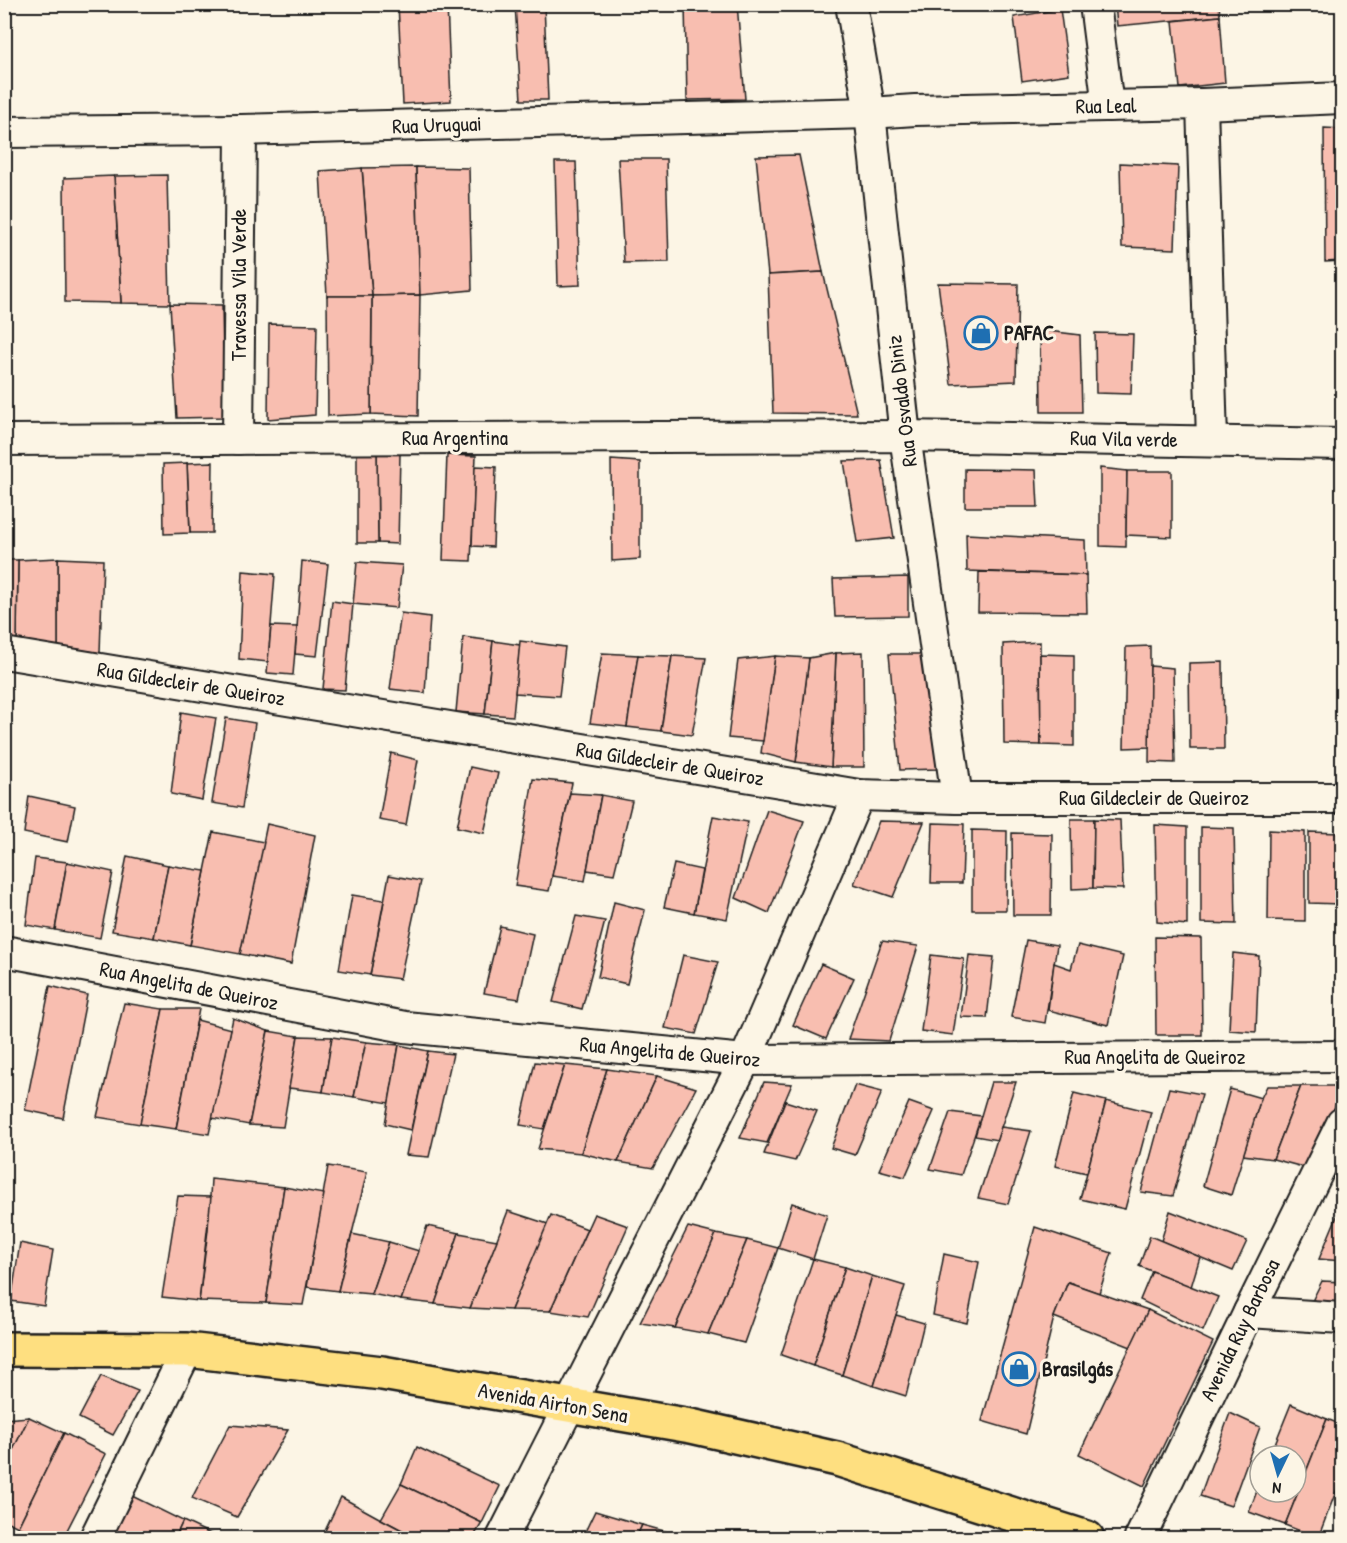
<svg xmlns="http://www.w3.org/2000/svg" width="1347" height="1543" font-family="'Patrick Hand',sans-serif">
  <rect width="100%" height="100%" fill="#fcf5e5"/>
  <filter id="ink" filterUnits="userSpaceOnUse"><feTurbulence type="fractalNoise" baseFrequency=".0167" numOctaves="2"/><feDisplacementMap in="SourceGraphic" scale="12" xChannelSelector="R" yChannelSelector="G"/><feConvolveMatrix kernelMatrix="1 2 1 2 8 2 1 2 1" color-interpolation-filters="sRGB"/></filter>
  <g filter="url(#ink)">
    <g fill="#f8beb0" stroke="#1c1c1c" stroke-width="1.5">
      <path d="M398,4H447L451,101L403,104Z"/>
      <path d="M515,4H544L548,100H521Z"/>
      <path d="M685,4H737L745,99L687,100Z"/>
      <path d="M1115,4H1219L1220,16L1117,26Z"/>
      <path d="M1060,9L1069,74L1022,81L1014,17Z"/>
      <path d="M1220,16L1225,83L1180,88L1173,21Z"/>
      <path d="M1324,128L1342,129V261L1325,262Z"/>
      <path d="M799,155L823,272L768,275L756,156Z"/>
      <path d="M618,159H666L669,262L624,263Z"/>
      <path d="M555,162H576L580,285L558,286Z"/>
      <path d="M1120,163L1178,166L1175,249L1122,247Z"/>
      <path d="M416,167L420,295L372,296L362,168Z"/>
      <path d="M416,167L469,168L472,290L420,295Z"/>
      <path d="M362,168L372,296H327L320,171Z"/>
      <path d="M167,175L170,304L121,303L114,176Z"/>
      <path d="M114,176L121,303L65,302L64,178Z"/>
      <path d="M823,272L857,414L773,413L768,275Z"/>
      <path d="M1340,277H1342V344H1341Z"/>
      <path d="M938,283L1018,284L1016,381L951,384Z"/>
      <path d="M420,295L418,416L371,414L372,296Z"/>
      <path d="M327,296H372L371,414L328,416Z"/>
      <path d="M170,304L222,305L224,417L177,418Z"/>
      <path d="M269,324L317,325L315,415L268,419Z"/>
      <path d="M1040,330L1080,335L1082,412H1041Z"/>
      <path d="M1095,333L1133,334L1131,394L1096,393Z"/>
      <path d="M377,453L400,454L398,544L378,543Z"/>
      <path d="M377,453L378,543H357V454Z"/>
      <path d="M447,455L476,456L471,561L443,560Z"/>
      <path d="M611,460L640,462V559L612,561Z"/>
      <path d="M881,460L894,538L857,542L844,461Z"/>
      <path d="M213,462L212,533H190L187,463Z"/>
      <path d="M187,463L190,533L164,534L163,464Z"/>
      <path d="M475,466L496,467L493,547L472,546Z"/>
      <path d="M1100,468L1127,471L1126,547L1100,546Z"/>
      <path d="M965,469L1036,470L1038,507H965Z"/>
      <path d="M1127,471H1172V537L1126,535Z"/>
      <path d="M966,534L1085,540L1086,575L967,571Z"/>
      <path d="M58,558L103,560L100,653L58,646Z"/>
      <path d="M58,558V646L17,641L18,560Z"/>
      <path d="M4,560H18L17,641L4,638Z"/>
      <path d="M302,561L328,564L317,656L295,654Z"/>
      <path d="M357,562L402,565L397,608L353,604Z"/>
      <path d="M243,571L275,574L268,662L239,659Z"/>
      <path d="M979,572L1086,575L1087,613L978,612Z"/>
      <path d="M908,577V616L835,617L833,579Z"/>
      <path d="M332,601L353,604L345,690L323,689Z"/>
      <path d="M401,613L430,617L425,693L390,689Z"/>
      <path d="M271,626L297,627L293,675L267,673Z"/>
      <path d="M463,637L493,641L485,714L456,712Z"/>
      <path d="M493,641L520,645L513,716L485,714Z"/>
      <path d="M520,641L565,647L559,696L515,693Z"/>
      <path d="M1040,642L1041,745L1004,744L1003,644Z"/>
      <path d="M1150,646V747L1124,748L1126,647Z"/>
      <path d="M863,652L864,767H831L836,653Z"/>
      <path d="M602,653L638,655L627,727L590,723Z"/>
      <path d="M836,653L831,767L796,762L809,658Z"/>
      <path d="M889,654H921L939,769L900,770Z"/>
      <path d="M1040,654L1074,655V746L1041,745Z"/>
      <path d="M638,655L672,656L661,731L627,727Z"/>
      <path d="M672,656L706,658L692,735L661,731Z"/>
      <path d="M775,656L809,658L796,762L761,753Z"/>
      <path d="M775,656L763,741L728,738L738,660Z"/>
      <path d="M1223,662L1224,749H1190L1189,663Z"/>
      <path d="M1150,666L1173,668L1175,763L1149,762Z"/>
      <path d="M181,712L216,718L202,800L171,794Z"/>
      <path d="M226,718L255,723L242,808L212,803Z"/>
      <path d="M391,753L418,760L406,825L379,820Z"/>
      <path d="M470,767L498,773L484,833L457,827Z"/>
      <path d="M533,779L572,783L549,891L515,886Z"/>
      <path d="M570,793L601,795L585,881L552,876Z"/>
      <path d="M601,795L632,801L614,874L587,870Z"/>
      <path d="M29,796L75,806L68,842L24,833Z"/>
      <path d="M767,810L804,821L769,913L736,898Z"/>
      <path d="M713,816L748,822L727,919L694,913Z"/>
      <path d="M1071,819H1094L1093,888L1072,889Z"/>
      <path d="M1094,819L1120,820L1123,889L1093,888Z"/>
      <path d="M879,821L924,822L893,897L854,884Z"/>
      <path d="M933,823L964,824L962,883H931Z"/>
      <path d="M267,824L315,835L291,964L240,954Z"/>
      <path d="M1155,825L1187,827V925L1157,922Z"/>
      <path d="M1201,827L1234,828L1236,924L1201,923Z"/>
      <path d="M972,830L1007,831L1006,910H972Z"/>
      <path d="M1269,830L1305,832V921L1268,920Z"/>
      <path d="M213,832L264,842L240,954L190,945Z"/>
      <path d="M1309,832L1340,833L1341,904L1309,903Z"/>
      <path d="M1012,833L1052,834L1051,915H1013Z"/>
      <path d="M127,856L168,865L154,938L112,931Z"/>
      <path d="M35,858L67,862L55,930L26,925Z"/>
      <path d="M67,862L113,872L100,938L55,930Z"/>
      <path d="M674,864L702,870L694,913L664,907Z"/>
      <path d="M168,865L205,871L190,945L154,938Z"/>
      <path d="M389,875L421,881L400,979L370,975Z"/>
      <path d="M352,895L384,900L370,975L339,970Z"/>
      <path d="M614,902L645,910L627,984L598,977Z"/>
      <path d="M576,916L605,921L582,1009L553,1002Z"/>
      <path d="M500,926L533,934L519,999L484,993Z"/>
      <path d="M1155,937L1201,938L1202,1035H1156Z"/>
      <path d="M1026,940L1057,945L1045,1023L1011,1017Z"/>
      <path d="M882,941L918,946L889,1041L848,1039Z"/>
      <path d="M1078,945L1123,956L1108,1025L1048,1010L1054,963L1071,969Z"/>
      <path d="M1233,953L1259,956L1256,1032L1229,1030Z"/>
      <path d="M683,955L718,962L696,1034L665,1028Z"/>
      <path d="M931,955L964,959L953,1035L921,1031Z"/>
      <path d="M969,955L994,957L987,1018L961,1017Z"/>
      <path d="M821,964L854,978L826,1039L793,1025Z"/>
      <path d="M50,986L87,995L63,1118L25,1110Z"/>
      <path d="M124,1003L163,1009L140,1124L97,1117Z"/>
      <path d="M163,1009H199L176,1129L140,1124Z"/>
      <path d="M233,1018L268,1031L249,1125L212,1118Z"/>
      <path d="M197,1020L231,1029L209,1134L176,1129Z"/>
      <path d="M268,1031L298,1036L283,1127L249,1125Z"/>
      <path d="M298,1036L332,1037L323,1092L289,1088Z"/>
      <path d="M332,1037L366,1042L354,1097L323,1092Z"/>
      <path d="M366,1042L399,1045L389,1103L354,1097Z"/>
      <path d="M399,1045L428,1051L411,1130L385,1124Z"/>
      <path d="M428,1051L453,1054L429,1157L406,1155Z"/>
      <path d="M535,1062L565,1065L544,1129L520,1125Z"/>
      <path d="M565,1065L607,1069L581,1153L538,1149Z"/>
      <path d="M607,1069L657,1076L618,1162L581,1153Z"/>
      <path d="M657,1076L696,1088L653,1168L618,1162Z"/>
      <path d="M764,1082L792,1084L767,1143L740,1138Z"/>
      <path d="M991,1082H1016L997,1140L975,1136Z"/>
      <path d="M855,1085L882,1092L855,1155L831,1148Z"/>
      <path d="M1267,1086H1301L1273,1159L1243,1155L1261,1098Z"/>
      <path d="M1301,1086H1342V1093L1303,1167L1273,1159Z"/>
      <path d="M1169,1088L1202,1094L1173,1196L1141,1192Z"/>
      <path d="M1230,1089L1261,1098L1231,1195L1203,1186Z"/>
      <path d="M1074,1093L1106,1101L1087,1173L1055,1166Z"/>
      <path d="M785,1101L817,1111L795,1161L764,1154Z"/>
      <path d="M1106,1101L1151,1112L1125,1209L1080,1199Z"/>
      <path d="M909,1102L934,1111L905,1177L879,1170Z"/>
      <path d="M950,1112L981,1116L961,1175L930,1169Z"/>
      <path d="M1001,1127L1031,1131L1008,1204L978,1198Z"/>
      <path d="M328,1166L367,1172L338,1291L307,1287Z"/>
      <path d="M211,1179L284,1187L266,1303L199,1301L208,1230Z"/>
      <path d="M284,1187L324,1194L303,1305L266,1303Z"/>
      <path d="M178,1196L211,1197L199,1301L162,1297Z"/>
      <path d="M792,1203L827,1215L813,1259L778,1248Z"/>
      <path d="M1340,1209H1342V1261L1319,1259Z"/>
      <path d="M508,1211L548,1224L511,1310L470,1308Z"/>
      <path d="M1170,1211L1247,1241L1233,1271L1161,1241Z"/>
      <path d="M594,1214L628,1226L588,1317L550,1311Z"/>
      <path d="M551,1215L587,1229L550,1311L511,1310Z"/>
      <path d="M427,1226L459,1233L435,1304L401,1300Z"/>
      <path d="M688,1227L716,1234L675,1328L640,1323Z"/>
      <path d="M1035,1227L1112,1253L1099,1293L1068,1282L1054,1317L1026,1434L982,1421Z"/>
      <path d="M459,1233L497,1240L470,1308L435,1304Z"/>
      <path d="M352,1234L389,1242L371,1294L338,1291Z"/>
      <path d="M716,1234L747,1240L708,1334L675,1328Z"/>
      <path d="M1150,1236L1200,1257L1191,1287L1139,1266Z"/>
      <path d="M747,1240L778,1248L744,1343L708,1334Z"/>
      <path d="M389,1242L419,1251L401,1300L371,1294Z"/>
      <path d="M20,1243L53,1250L44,1306L11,1301Z"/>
      <path d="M944,1254L979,1262L967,1323L933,1315Z"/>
      <path d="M813,1259L845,1267L813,1366L781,1355Z"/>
      <path d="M845,1267L872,1276L842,1375L813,1366Z"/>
      <path d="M1152,1271L1218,1297L1203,1331L1140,1300Z"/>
      <path d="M872,1276L905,1286L874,1386L842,1375Z"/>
      <path d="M1322,1281L1342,1282V1311L1308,1309Z"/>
      <path d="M1068,1282L1148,1310L1131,1347L1054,1317Z"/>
      <path d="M1148,1310L1213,1342L1144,1486L1079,1454Z"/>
      <path d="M896,1315L924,1323L906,1396L874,1386Z"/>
      <path d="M101,1376L138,1391L113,1435L79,1418Z"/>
      <path d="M1291,1404L1327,1419L1285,1525L1249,1512L1260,1483V1492H1296V1456H1270Z"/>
      <path d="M1230,1413L1260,1427L1231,1506L1200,1496Z"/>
      <path d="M29,1417L64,1433L18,1527L4,1520V1468Z"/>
      <path d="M29,1417L4,1468V1419Z"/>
      <path d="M1327,1419L1342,1425V1476L1318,1538L1285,1525Z"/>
      <path d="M230,1425L288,1430L237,1517L192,1498Z"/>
      <path d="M64,1433L106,1454L63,1538H43L18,1527Z"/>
      <path d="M417,1447L500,1486L482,1523L401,1484Z"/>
      <path d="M401,1484L482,1523L473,1538H417L381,1519Z"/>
      <path d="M132,1496L183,1521L175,1538H111Z"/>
      <path d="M341,1497L381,1519L417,1538H335L324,1533Z"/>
      <path d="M595,1511L642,1525L636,1538H582Z"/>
      <path d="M183,1521L219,1538H175Z"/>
      <path d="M642,1525L675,1534L673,1538H636Z"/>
      <path d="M324,1533L335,1538H321Z"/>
      <path d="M675,1534L708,1538H673Z"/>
    </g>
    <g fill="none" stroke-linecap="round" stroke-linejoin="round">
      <defs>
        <g id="minor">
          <path d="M851,4L870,113L905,436L957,798"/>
          <path d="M1095,4L1108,106"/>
          <path d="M1202,104L1212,440"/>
          <path d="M4,132L241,130L870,113L915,110L1202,104L1342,98"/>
          <path d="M238,439L241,130"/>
          <path d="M4,440L905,436L1342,444"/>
          <path d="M4,653L859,795L957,798H1342"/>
          <path d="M4,951L405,1027L745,1060L1342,1056"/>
          <path d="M1249,1312L1342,1318"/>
          <path d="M95,1538L187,1350"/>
          <path d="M502,1538L745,1060L859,795"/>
          <path d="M1140,1538L1249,1312L1342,1123"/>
        </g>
        <path id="primary" d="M4,1349L187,1350L382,1373L691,1426L837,1459L1087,1538"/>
      </defs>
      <use href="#minor" stroke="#1c1c1c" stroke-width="34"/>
      <use href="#primary" stroke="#1c1c1c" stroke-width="38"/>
      <use href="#minor" stroke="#fcf5e5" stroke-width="30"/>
      <use href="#primary" stroke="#fedf80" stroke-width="33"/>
    </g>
  </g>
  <defs>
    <symbol id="shop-ring" viewBox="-11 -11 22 22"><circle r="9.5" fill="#fcf5e5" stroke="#1f6fb2" stroke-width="1.5"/><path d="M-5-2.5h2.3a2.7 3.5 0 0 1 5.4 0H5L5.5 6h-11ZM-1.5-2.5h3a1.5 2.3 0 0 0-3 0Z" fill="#1f6fb2"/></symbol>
  </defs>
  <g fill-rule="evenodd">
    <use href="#shop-ring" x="962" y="314" width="38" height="38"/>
    <use href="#shop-ring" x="1000" y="1350" width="38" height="38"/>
  </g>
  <g text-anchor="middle" stroke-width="6" stroke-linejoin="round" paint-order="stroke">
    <g font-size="21" fill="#1c1c1c" stroke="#fcf5e5">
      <text transform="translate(1106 106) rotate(-1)" y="7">Rua Leal</text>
      <text transform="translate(437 125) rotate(-2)" y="7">Rua Uruguai</text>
      <text transform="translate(239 285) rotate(-90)" y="7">Travessa Vila Verde</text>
      <text transform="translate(902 401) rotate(-97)" y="7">Rua Osvaldo Diniz</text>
      <text x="455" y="445">Rua Argentina</text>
      <text transform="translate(1124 439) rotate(1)" y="7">Rua Vila verde</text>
      <text transform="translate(191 684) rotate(9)" y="7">Rua Gildecleir de Queiroz</text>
      <text transform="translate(670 764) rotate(9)" y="7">Rua Gildecleir de Queiroz</text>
      <text x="1154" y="805">Rua Gildecleir de Queiroz</text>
      <text transform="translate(189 986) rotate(11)" y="7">Rua Angelita de Queiroz</text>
      <text transform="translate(670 1052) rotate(5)" y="7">Rua Angelita de Queiroz</text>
      <text x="1155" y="1064">Rua Angelita de Queiroz</text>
      <text transform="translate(1240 1330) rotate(-64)" y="7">Avenida Ruy Barbosa</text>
      <text transform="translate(553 1403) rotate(10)" y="7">Avenida Airton Sena</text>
    </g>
    <g font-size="21" font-weight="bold" fill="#1c1c1c" stroke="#fcf5e5" text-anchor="start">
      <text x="1004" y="340">PAFAC</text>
      <text x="1042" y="1376">Brasilgás</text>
    </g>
  </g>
  <rect width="1347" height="1543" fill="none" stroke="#fcf5e5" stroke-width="24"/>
  <rect x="12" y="12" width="1323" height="1519" fill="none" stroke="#1c1c1c" stroke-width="2" filter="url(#ink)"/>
  <g transform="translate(1278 1474) rotate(185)"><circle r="28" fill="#fcf5e5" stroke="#a29e95" stroke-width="1.5"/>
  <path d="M0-4.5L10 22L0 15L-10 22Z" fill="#1f6fb2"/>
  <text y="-9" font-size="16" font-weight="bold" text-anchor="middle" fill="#1c1c1c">N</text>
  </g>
</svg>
